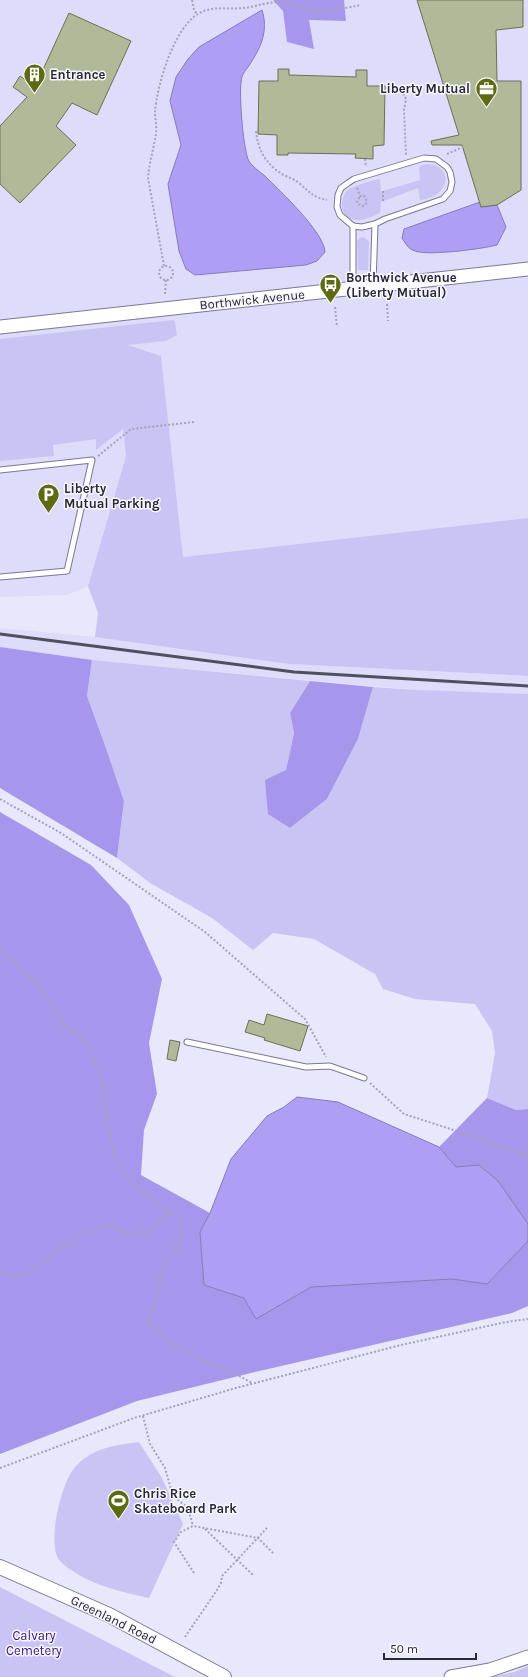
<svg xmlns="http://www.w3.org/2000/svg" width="528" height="1677" font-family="Karla,sans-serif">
  <rect width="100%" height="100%" fill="#e9e7fb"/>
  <g fill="#dedbfb">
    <path d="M0,0H273L283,11L287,41L314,49L308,20L346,21L344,0H528V518L183,557L161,356L120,413L126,456L88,586L66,595L0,597Z"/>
    <path d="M0,628L95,637L289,664L528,676V694L417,690L92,660L0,647Z"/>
  </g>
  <g fill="#cac4f5">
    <path d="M429,164C456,168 448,198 420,200L418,188L381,202L380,213C374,216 362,221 356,220C341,219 338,200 347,191C352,186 373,180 380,179L381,192L383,191L420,180L419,168L421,165Z"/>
    <path d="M364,237L369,242L368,270H358L357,241L360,238Z"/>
    <path d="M173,320L175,322L177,335L166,341L128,345L161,356L183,557L528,518V676L289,664L95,637L98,613L88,586L126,456L123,429L96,450V439L53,445L54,456L0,461V339Z"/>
    <path d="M92,660L310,681L290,713L294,733L286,770L290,828L327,799L358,739L373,687L417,690L528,694V1109L516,1110L487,1098L495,1053L492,1031L475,1004L415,999L383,989L375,974L314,939L273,933L253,950L212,918L150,883L117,858L124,801L107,751L87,696Z"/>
    <path d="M139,1442L162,1478L183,1524L149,1598C118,1591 84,1584 60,1561C46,1545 61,1487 72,1471C75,1467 80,1461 85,1458C102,1446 119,1445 139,1442Z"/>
    <path d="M0,1587L175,1677H0Z"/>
    <path d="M528,1666V1677H491L514,1672Z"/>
  </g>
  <g fill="#a697ec">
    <path d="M273,0H344L346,21L309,20L314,49L287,42L283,11Z"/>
    <path d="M0,647L92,660L87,696L107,751L124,801L117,858L0,788Z"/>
    <path d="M310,681L373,687L358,739L327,799L290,828L268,814L265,780L286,770L294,733L290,713Z"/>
    <path d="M0,812L91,865L129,905L162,979L149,1043L157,1094L144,1130L141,1175L210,1213L200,1232L204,1285L244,1298L256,1319L311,1287L452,1279L487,1284L528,1241V1306L512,1313L255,1372L137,1401L0,1454Z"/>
    <path d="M487,1098L516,1110L528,1109V1224L498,1181L479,1165L456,1167L439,1147Z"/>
  </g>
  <g fill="#ae9ff5" stroke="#867bbb">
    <path d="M262,10C269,32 260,49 248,67C246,70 243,73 242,77C238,89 243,146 248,159C250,165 260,172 265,176C280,191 324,232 325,252L317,261L306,265L195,275L186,269L179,251L168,184L181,145L170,101L176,77L188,59L199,47Z"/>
    <path d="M480,202L481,207L497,205L506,227L497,245C482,249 428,256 415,251C408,249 406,244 402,238L404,229Z"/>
    <path d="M297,1097L338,1102L439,1147L456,1167L479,1165L498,1181L528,1224V1241L487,1284L452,1279L311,1287L256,1319L244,1298L204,1285L200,1232L210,1213L231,1159L267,1116L284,1107Z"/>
  </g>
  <g fill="#b2b999" stroke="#6b7153">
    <path d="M417,0H523V27L496,30L497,81H521V190L497,205L481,207L462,145H432L431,141L459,135Z"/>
    <path d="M69,13L131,41L97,115L72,103L56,126L76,145L20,203L0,184V126L27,97L13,87L20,76L35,87Z"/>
    <path d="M278,69H289V75L356,77V70H367V86H385L384,145L373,146V159L355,158L356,154L288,153V155H277V135L258,134L259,81H278Z"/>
    <path d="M267,1014L308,1026L300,1051L264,1040L265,1038L245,1032L249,1020L264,1025Z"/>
    <path d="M170,1040L180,1042L176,1061L167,1059Z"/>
  </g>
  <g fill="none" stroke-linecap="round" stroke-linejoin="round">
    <defs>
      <g id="service">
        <path d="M353,226L362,227L375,224"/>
        <path d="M353,288V226L340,215L337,207L338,195L341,188L348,183L354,179L424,158L436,159L447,167L450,172L452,182L450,191L443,199L385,219L375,224L373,285"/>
        <path d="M0,470L92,460L67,571L0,577"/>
        <path d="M187,1042L306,1067L330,1066L364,1078"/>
      </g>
      <g id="tertiary">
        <path d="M0,327L528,269"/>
        <path d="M451,1677L490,1670L528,1657"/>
      </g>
      <path id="secondary" d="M0,1567L109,1615L224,1677"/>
    </defs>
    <use href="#service" stroke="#7b7794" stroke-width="7"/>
    <use href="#tertiary" stroke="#7b7794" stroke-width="15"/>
    <use href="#secondary" stroke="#7b7794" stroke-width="16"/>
    <g stroke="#a5a3b5" stroke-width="2" stroke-dasharray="2 2" stroke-linecap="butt">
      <path d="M192,0L194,10L197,14"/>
      <path d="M389,87L398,89L404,95L406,99L404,110L406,155"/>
      <path d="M256,131C258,150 265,163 282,174C288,177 294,179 299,183C310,192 312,197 327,200"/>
      <path d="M447,154L463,147"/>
      <path d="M365,159L366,167"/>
      <path d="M357,188L360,196H364L366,198V204L363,206L358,204L357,202L360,196"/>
      <path d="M383,201V191"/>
      <path d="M164,266L148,178C149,163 154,148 156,133C157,126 155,119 155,112C157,85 174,28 198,14C212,5 227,10 243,8C255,7 266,2 279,2C289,2 298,7 308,9C324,12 344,9 360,5"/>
      <circle cx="166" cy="273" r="7"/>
      <path d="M165,294L166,279"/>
      <path d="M387,304L388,321"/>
      <path d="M335,307L337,327"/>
      <path d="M98,456L131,429L194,422"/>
      <path d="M0,799L61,833L205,932L305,1019L326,1057"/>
      <path d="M0,949L36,982L58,1012L66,1028L79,1036L88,1046L104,1088L105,1113L116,1160L129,1180L156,1203L170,1212L181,1222L182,1231L179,1245L167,1260L161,1276L154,1305L148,1322L186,1353L208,1363L230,1371L252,1383"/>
      <path d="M370,1083L404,1114L463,1133L521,1154L528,1158"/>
      <path d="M0,1272L14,1275L30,1272L55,1252L68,1245L80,1235L96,1228L111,1226L119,1229L130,1235H139L156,1227L170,1212"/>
      <path d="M143,1416L150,1444L165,1468L173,1496L188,1508L193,1526"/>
      <path d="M0,1468L134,1418L236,1388L401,1345L506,1322L528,1319"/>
      <path d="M205,1529L253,1575"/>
      <path d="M194,1573L174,1542L181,1532L193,1526L258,1538L274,1554"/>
      <path d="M185,1637L217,1590L221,1583L222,1576L267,1528"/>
    </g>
    <use href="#service" stroke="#fff" stroke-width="5"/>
    <use href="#tertiary" stroke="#fff" stroke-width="13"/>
    <use href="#secondary" stroke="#fff" stroke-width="14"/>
    <path stroke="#504f5d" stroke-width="3" d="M0,634L294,672L528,686"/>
  </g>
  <defs>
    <symbol id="building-pin" viewBox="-11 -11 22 30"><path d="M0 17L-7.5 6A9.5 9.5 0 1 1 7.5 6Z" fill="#5e6a12" stroke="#f7f6fd"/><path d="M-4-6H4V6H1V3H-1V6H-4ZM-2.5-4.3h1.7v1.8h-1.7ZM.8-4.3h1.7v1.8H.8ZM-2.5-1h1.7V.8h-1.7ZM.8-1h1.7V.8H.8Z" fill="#fff"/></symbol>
    <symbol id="office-pin" viewBox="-11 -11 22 30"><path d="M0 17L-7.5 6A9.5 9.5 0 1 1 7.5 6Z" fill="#5e6a12" stroke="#f7f6fd"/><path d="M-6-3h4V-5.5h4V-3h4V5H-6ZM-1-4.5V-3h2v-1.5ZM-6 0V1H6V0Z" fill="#fff"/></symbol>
    <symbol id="bus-pin" viewBox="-11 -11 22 30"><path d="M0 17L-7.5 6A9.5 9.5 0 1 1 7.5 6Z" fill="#5e6a12" stroke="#f7f6fd"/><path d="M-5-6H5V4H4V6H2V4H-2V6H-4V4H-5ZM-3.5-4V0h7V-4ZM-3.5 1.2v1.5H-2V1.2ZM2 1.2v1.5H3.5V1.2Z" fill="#fff"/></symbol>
    <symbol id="parking-pin" viewBox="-11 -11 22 30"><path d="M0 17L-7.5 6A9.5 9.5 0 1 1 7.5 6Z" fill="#5e6a12" stroke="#f7f6fd"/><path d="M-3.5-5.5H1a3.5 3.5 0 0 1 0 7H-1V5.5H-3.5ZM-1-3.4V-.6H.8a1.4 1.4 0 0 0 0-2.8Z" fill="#fff"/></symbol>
    <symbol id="stadium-pin" viewBox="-11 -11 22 30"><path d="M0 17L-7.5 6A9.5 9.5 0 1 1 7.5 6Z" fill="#5e6a12" stroke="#f7f6fd"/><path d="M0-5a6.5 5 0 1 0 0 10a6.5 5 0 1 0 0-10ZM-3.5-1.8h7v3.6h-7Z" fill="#fff"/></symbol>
  </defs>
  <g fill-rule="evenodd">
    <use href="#building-pin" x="22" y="62" width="25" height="34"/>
    <use href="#office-pin" x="474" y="76" width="25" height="34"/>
    <use href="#bus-pin" x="318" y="272" width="25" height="34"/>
    <use href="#parking-pin" x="36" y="482" width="25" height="34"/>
    <use href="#stadium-pin" x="106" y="1488" width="25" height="34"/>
  </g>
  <g text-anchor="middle" stroke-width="3" stroke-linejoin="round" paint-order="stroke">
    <g font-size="13" font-weight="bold" fill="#292834" stroke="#f7f6fd" text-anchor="start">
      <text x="50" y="79">Entrance</text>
      <text x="470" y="93" text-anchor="end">Liberty Mutual</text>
      <text x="346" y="282">Borthwick Avenue<tspan x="346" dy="15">(Liberty Mutual)</tspan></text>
      <text x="64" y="493">Liberty<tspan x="64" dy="15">Mutual Parking</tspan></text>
      <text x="134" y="1498">Chris Rice<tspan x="134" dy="15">Skateboard Park</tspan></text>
    </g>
    <g font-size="13" fill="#292834" stroke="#f7f6fd">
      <text transform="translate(252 299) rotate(-6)" y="5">Borthwick Avenue</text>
      <text transform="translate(114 1619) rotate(26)" y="5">Greenland Road</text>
    </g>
    <g font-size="13" fill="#371577" stroke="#f7f6fd">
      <text x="34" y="1640">Calvary<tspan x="34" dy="15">Cemetery</tspan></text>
    </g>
  </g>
  <path d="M384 1653v6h92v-6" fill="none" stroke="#292834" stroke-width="2"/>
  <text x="390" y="1653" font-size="12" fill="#292834" stroke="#f7f6fd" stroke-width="3" paint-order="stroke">50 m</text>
</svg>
